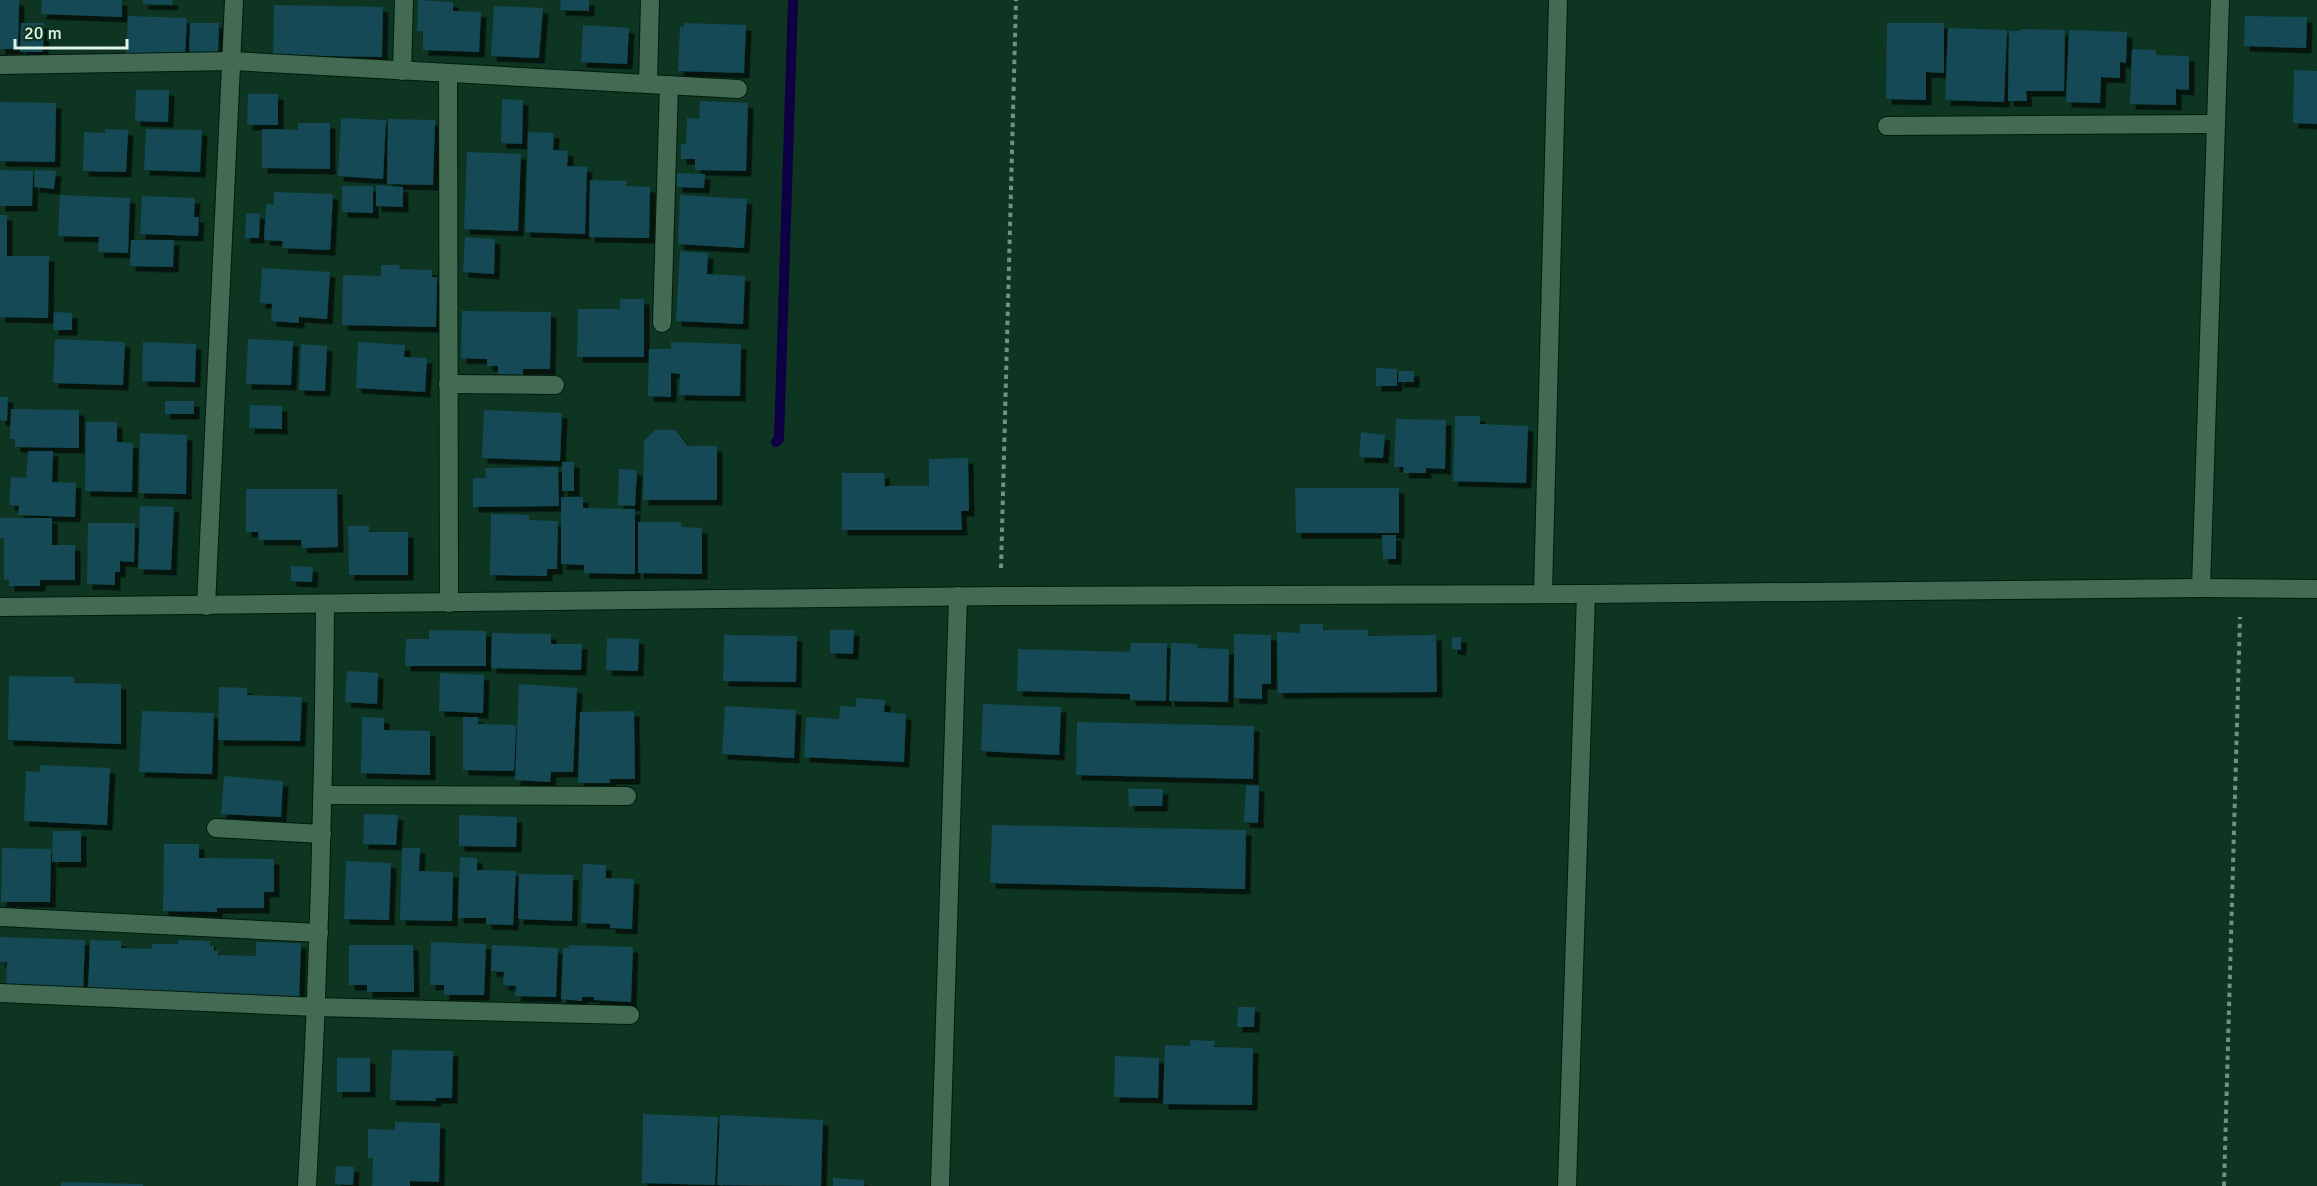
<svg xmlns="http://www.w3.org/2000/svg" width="2317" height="1186" font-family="Signika,sans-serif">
  <defs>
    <filter id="shadow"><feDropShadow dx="5.5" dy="5.5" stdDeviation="0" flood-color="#0009"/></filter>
  </defs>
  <rect width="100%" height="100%" fill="#0d3521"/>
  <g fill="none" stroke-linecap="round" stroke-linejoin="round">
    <path stroke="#0e0043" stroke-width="10" d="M776,442L779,439L793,0"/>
  </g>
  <g fill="#144a57" filter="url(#shadow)">
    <path d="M0,0H19L18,49H0Z"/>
    <path d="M42,0H122V17L41,14Z"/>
    <path d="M143,0H173L172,5L143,4Z"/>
    <path d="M418,0L453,2V11L481,12L479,52L423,50V31H417Z"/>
    <path d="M561,0H589V11L560,10Z"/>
    <path d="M274,5L383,7L382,57L273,55Z"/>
    <path d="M494,6L543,8L539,58L491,56Z"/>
    <path d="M128,16L187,18L185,57L126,56Z"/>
    <path d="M2245,16L2307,17L2306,48L2244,46Z"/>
    <path d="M21,23H44L43,52H20Z"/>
    <path d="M190,23H219L218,55L189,54Z"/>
    <path d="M684,23L746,25L744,73L678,71L680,27H684Z"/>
    <path d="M1887,23H1944V73L1926,72V100L1886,99Z"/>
    <path d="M583,25L629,28L627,64L581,62Z"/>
    <path d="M1948,28L2007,30L2004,102L1945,100Z"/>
    <path d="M2021,29L2065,30L2064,91H2026L2027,101H2008L2009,31H2020Z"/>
    <path d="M2069,30L2127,32L2126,63L2120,62V78L2101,77L2100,103L2066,102Z"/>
    <path d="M2132,49L2156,50V55L2189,56V90L2176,89V105L2130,104Z"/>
    <path d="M2294,70L2317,71V124L2293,123Z"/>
    <path d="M136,90H169L168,122L135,121Z"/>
    <path d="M248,94H278V125H247Z"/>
    <path d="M502,99L523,100L522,144L501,143Z"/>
    <path d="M700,101L748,103L746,171L695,170V159H681V144H686L687,118L699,119Z"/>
    <path d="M0,102L56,103L55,162L0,161Z"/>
    <path d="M341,118L386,120L383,179L338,176Z"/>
    <path d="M388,119L435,120L433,185L387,184Z"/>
    <path d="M298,123H330V169L262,168V129L298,130Z"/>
    <path d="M105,129L128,130L126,172L83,171L84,132L105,133Z"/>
    <path d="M146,129L202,130L200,172L144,170Z"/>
    <path d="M528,132L554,133L553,150L568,151L567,166L587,167L585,234L525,232Z"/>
    <path d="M467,152L521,154L518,231L464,229Z"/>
    <path d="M0,170L33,171L32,206H0Z"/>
    <path d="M35,170L56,171L54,189L34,187Z"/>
    <path d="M677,173L705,174L704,188L677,187Z"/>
    <path d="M590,180L627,181L626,186L650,187L649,238L589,237Z"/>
    <path d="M376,185L403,187V207L376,206Z"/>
    <path d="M342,186H373V213L342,212Z"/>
    <path d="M274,192L333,194L330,250L282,248L283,241L264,240L266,204L274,205Z"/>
    <path d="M60,195L130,198L128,253L98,252L99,237L58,236Z"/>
    <path d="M680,195L747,199L744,248L678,244Z"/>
    <path d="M142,196L195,198L194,217H199L198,236L140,234Z"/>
    <path d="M246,213L260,214L259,238H245Z"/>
    <path d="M0,215H7V256H49L48,318L0,317Z"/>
    <path d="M465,237L495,239L494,274L463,272Z"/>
    <path d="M131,240H174L173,267L130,266Z"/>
    <path d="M680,251L708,253L707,274L745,276L743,324L676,321Z"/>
    <path d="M381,265H400L399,269L432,270V277H437L436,327L342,325L343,275L381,276Z"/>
    <path d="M262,268L330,272L327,319L299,317V323L271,321L272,304L260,303Z"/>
    <path d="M620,299H644V357H577L578,309H620Z"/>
    <path d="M462,311L551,312L550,369H523V375L498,374V366H487V359L461,358Z"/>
    <path d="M54,312L72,313V330H53Z"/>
    <path d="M55,339L125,342L123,385L53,383Z"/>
    <path d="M248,339L293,341L291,385L246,384Z"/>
    <path d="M143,342L196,344L195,382L142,381Z"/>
    <path d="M358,342L405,345L404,357L427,358L425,392L356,388Z"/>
    <path d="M671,342L741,344L740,396L679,395L680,374L671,373V397L648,396L649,349H671Z"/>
    <path d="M301,344L327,346L325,391L299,390Z"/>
    <path d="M1376,368L1397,369V386H1376Z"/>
    <path d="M1399,371H1414V382H1398Z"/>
    <path d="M0,397H8L7,421L0,420Z"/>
    <rect x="165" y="401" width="29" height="13"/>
    <path d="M250,405L282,406V429L249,428Z"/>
    <path d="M11,409L79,410V448L15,447V439H10Z"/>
    <path d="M484,410L562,413L560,461L482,458Z"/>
    <path d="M1455,416H1480V424L1528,426L1526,483L1453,481Z"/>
    <path d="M1396,419L1446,420L1445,469L1426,468V473H1403L1404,467H1394Z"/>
    <path d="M86,422H117V442L133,443L132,492L85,491Z"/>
    <path d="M655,430H675L688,446H717V500H643L644,441Z"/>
    <path d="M1361,432L1385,435L1383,458L1359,457Z"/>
    <path d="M140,433L187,435L186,494L139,493Z"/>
    <path d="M28,451H53L52,482L76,483L75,517L18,515L19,506L9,505L11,477L26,478Z"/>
    <path d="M968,458L969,511H961L962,530H842V473H884L885,486H929V459Z"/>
    <rect x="562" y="462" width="12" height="29"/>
    <path d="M558,467L559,506L473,507V478H486L485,468Z"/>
    <path d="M619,469L637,470L635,506L618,505Z"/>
    <path d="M1295,488H1399V533H1296Z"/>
    <path d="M246,489H337L338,547L302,548L301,540H259L258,532H246Z"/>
    <path d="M561,497H583V508L635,509V574L584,573V565L561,564Z"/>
    <path d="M140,506L174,507L171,570L138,569Z"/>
    <path d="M491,514L529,515V520L558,521L557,569H547V576L490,575Z"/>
    <path d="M0,518H52V545H75V580H40V586H9V579L4,580V538H0Z"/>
    <path d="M638,522H681V527L702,528V574L638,573Z"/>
    <path d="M88,523H135L134,562L120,561V572H115V585L87,584Z"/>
    <path d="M348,526H369V532H408V575H349Z"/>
    <path d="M1382,535H1396V559H1383Z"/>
    <path d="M291,566L313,567L312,582L291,581Z"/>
    <path d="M1300,624H1323V630H1368V636L1436,635L1437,692L1278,693L1277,632L1300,633Z"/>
    <path d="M429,630L486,631V666H405L406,639H429Z"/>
    <path d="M830,630H854L853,654L830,653Z"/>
    <path d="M492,633L551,634V644H582L581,670L491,668Z"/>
    <path d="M1234,634L1271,635V684H1262V699L1234,698Z"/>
    <path d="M724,635L797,636L796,682L723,681Z"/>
    <path d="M1452,637H1461V650L1452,649Z"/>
    <path d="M607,638L639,639L638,671L606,670Z"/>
    <path d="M1131,643H1167L1166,701L1130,700V694L1017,691L1018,649L1130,652Z"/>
    <path d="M1171,643L1198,644L1197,648L1229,649L1228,702L1169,701Z"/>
    <path d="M347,671L378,673L377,704L345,702Z"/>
    <path d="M440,673L484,675L483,713L439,711Z"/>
    <path d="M9,676L74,677V683L121,684V744L8,740Z"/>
    <path d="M519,684L577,688L573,772H551L550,782L515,780Z"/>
    <path d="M219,687L247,688V695L302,697L300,741L218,740Z"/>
    <path d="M856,698L885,700L884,712L906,714L904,762L804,757L806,717L839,719L840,706L856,707Z"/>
    <path d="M983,704L1061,707L1059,755L981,751Z"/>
    <path d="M725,706L796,710L794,758L722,754Z"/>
    <path d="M142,711L214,713L212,774L139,772Z"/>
    <path d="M634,711L635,779H610V783H578L580,712Z"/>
    <path d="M362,717L384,718V730L430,731V775L361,773Z"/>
    <path d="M463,717H478V724L516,725L514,771L463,770Z"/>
    <path d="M1077,722L1254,726L1253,779L1076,775Z"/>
    <path d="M40,765L110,768L107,825L24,821L26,771L40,772Z"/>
    <path d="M224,776L283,781L281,817L221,814Z"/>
    <path d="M1246,785L1259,786L1258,823L1244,822Z"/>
    <path d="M1128,789H1163L1162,806H1129Z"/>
    <path d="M364,814L398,815L396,845L363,844Z"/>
    <path d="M459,815L517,817L516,847L459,846Z"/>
    <path d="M992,825L1246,830L1245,889L990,883Z"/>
    <path d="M53,831H81V862H52Z"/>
    <path d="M164,844H199V858L274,859V892H264V908H217V912L163,911Z"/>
    <path d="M2,848L51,849L50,902H1Z"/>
    <path d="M402,848H420L419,871L453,872L452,921L400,920Z"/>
    <path d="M460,857L477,858V870L516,871L513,925L486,924V918H458Z"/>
    <path d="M346,861L391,863L389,920L344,919Z"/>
    <path d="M583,864L606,865V878L634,879L632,929L610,928V924L581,923Z"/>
    <path d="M519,874L573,875L572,921L518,919Z"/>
    <path d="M0,937L85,940L83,994L6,991L7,962H0Z"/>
    <path d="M90,940L121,941V948L152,949V944H178V940L210,941V946H214V951H219L218,955L256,956V942L301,943L299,1001L88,992Z"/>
    <path d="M431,942L486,944L484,995H444V985H430Z"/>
    <path d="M349,945H413L414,992H367V985H349Z"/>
    <path d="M492,945L558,948L556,997L515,996L516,986L503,985L504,972L491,971Z"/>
    <path d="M569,945L633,947L631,1002L594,1000V997H582V1001L561,999L563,948H569Z"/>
    <path d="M1238,1007H1255L1254,1027H1237Z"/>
    <path d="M1190,1040L1215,1041L1214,1047L1253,1048L1252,1105L1163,1104L1165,1045L1190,1046Z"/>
    <path d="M392,1050L453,1051L452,1098H436V1101L390,1100Z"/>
    <path d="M1115,1056L1159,1058L1158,1098L1114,1097Z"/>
    <rect x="337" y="1058" width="33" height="34"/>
    <path d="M643,1114L718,1117L715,1185L642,1183Z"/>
    <path d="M720,1115L823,1120L821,1186L717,1185Z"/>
    <path d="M395,1122L440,1123L439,1182L410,1181V1186H372L373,1158H368V1129L395,1130Z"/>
    <path d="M336,1166L354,1167L353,1185L335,1184Z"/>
    <path d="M833,1178L864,1180V1186H833Z"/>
    <path d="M61,1182L143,1184V1186H61Z"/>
  </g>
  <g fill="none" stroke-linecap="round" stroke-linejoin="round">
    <defs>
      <g id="minor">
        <path d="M0,65L233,61L738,89"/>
        <path d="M402,71L404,0"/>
        <path d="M448,73L449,603"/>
        <path d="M648,84L650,0"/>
        <path d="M1887,126L2216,124"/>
        <path d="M662,323L669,85"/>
        <path d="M448,384L555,385"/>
        <path d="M2201,588L2220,0"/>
        <path d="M1543,594L1558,0"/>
        <path d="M206,606L234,0"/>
        <path d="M0,607L1001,596L1586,594L2201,588L2317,589"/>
        <path d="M324,795L627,796"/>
        <path d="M216,828L322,834"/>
        <path d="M2,917L319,933"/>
        <path d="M0,993L317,1007L630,1015"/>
        <path d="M307,1186C318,992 324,799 325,605"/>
        <path d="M940,1186L958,596"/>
        <path d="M1567,1186L1586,594"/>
      </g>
    </defs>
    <use href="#minor" stroke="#001b0c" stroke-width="20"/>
    <g stroke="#729281" stroke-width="4" stroke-dasharray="4.5 4.5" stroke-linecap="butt">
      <path d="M1001,568L1016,0"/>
      <path d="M2224,1186L2240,617"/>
    </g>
    <use href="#minor" stroke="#436b54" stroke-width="18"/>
  </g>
  <path d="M15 39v9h112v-9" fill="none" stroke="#dff5e7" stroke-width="3"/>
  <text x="24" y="39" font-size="18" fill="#dff5e7" stroke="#0d3521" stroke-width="4.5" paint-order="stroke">20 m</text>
</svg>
